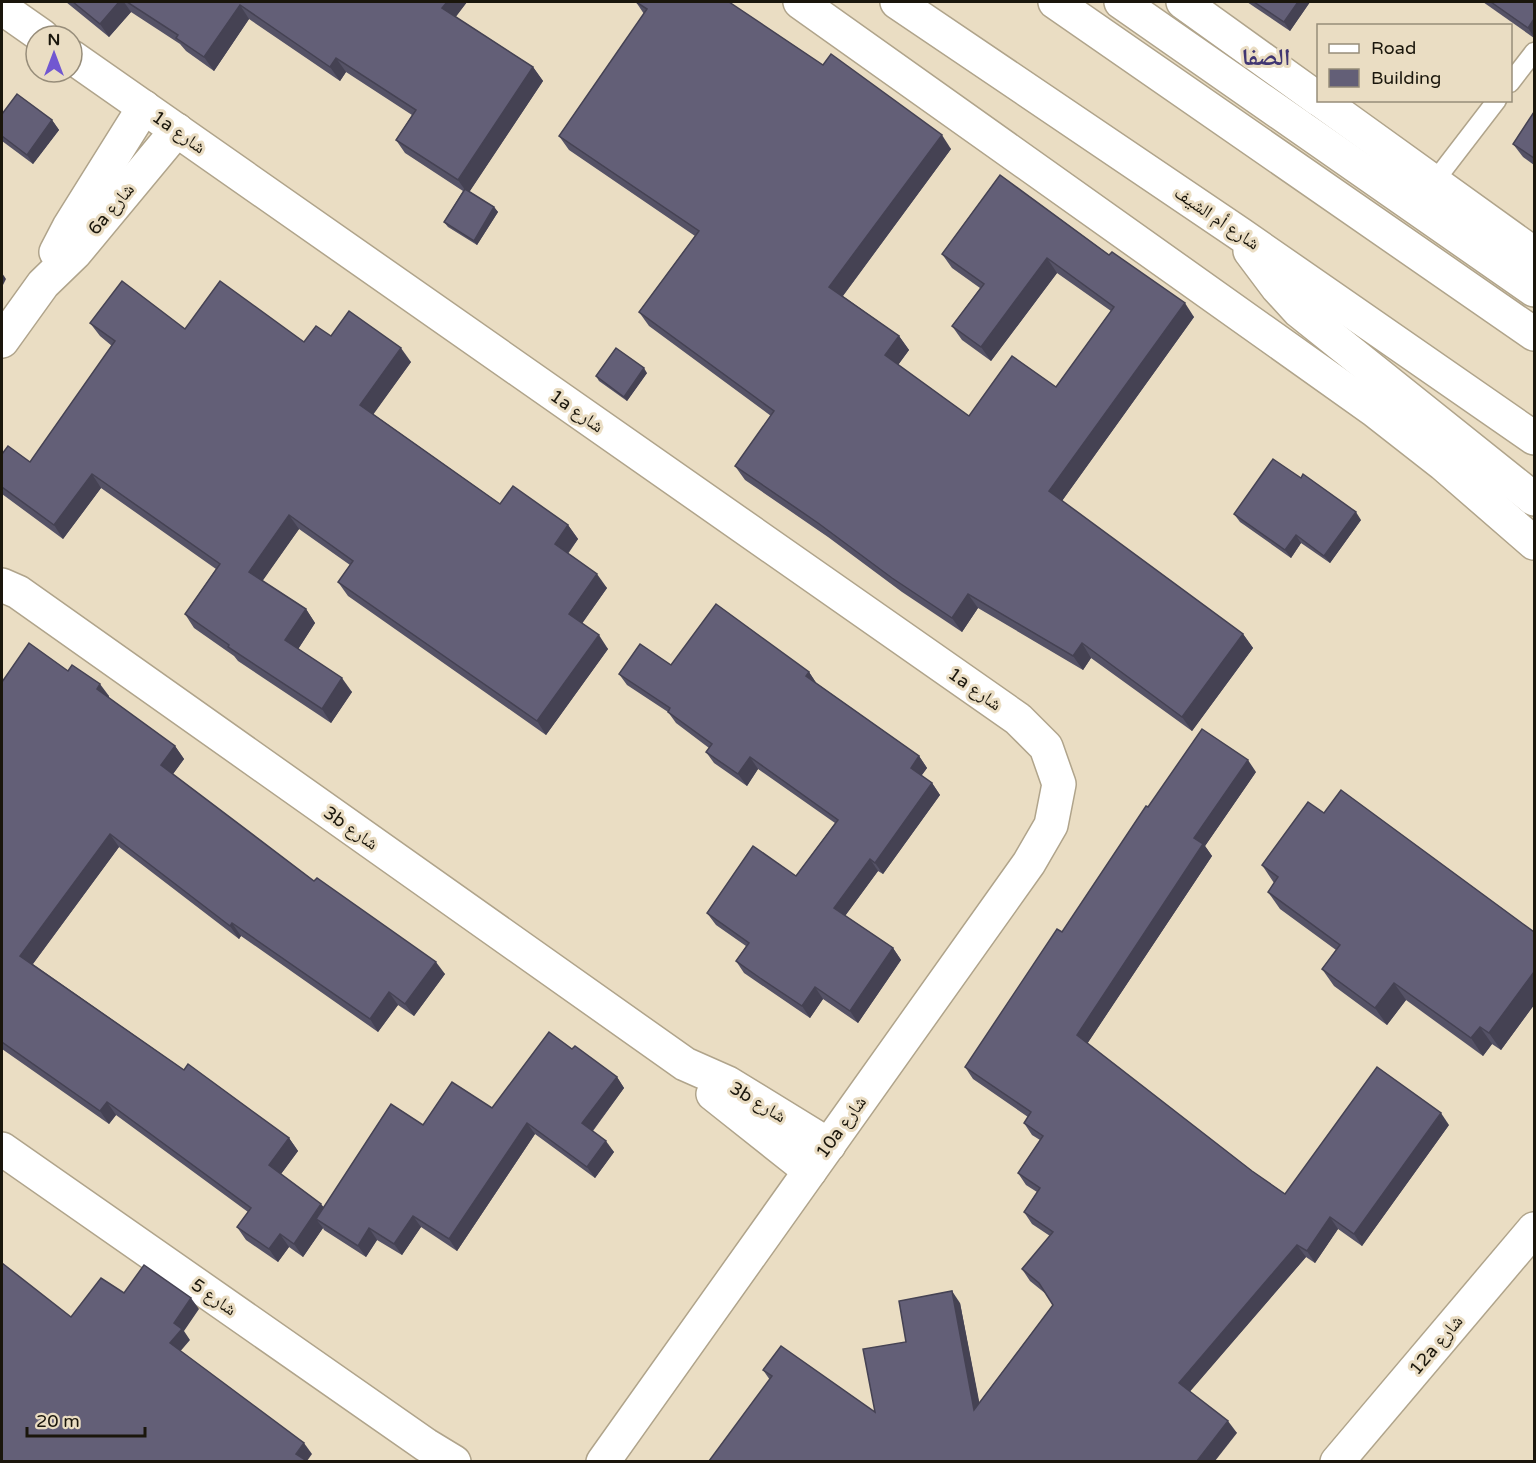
<svg xmlns="http://www.w3.org/2000/svg" width="1536" height="1463" font-family="'Varela Round','Noto Naskh Arabic',sans-serif">
  <rect width="100%" height="100%" fill="#eaddc3"/>
  <g fill="none" stroke-linecap="round" stroke-linejoin="round">
    <defs>
      <g id="lane">
        <path d="M1510,83L1534,52"/>
        <path d="M1434,182L1497,100"/>
      </g>
      <g id="street">
        <path d="M800,2L1374,410L1443,464L1534,543"/>
        <path d="M1183,2L1318,99"/>
        <path d="M2,8L42,36"/>
        <path d="M72,57L1018,719L1046,747L1059,784L1051,825L1029,863L603,1462"/>
        <path d="M1320,100L1534,254"/>
        <path d="M56,252L69,227L144,107"/>
        <path d="M2,341L43,284L75,253L177,130"/>
        <path d="M2,585L18,592L685,1064L728,1083L829,1145"/>
        <path d="M713,1094L810,1171"/>
        <path d="M2,1149L426,1445L454,1462"/>
        <path d="M1337,1462L1534,1229"/>
      </g>
      <g id="primary">
        <path d="M897,2L1240,234L1534,438"/>
        <path d="M1055,2L1534,334"/>
        <path d="M1121,2L1534,290"/>
        <path d="M1250,251L1277,287L1299,311L1534,499"/>
      </g>
    </defs>
    <use href="#lane" stroke="#b0a48b" stroke-width="21"/>
    <use href="#street" stroke="#b0a48b" stroke-width="36"/>
    <use href="#primary" stroke="#b0a48b" stroke-width="36"/>
    <use href="#lane" stroke="#fff" stroke-width="18"/>
    <use href="#street" stroke="#fff" stroke-width="33"/>
    <use href="#primary" stroke="#fff" stroke-width="33"/>
  </g>
  <g fill="#555266">
    <path d="M66,2H467L455,17L533,67L543,81L469,192L494,207L498,212L477,245L448,227L444,222L463,191L405,153L396,140L412,115L346,72L340,81L249,19L214,71L186,51L180,44L131,12L109,37Z"/>
    <path d="M636,2L823,65L951,149L843,296L899,336L909,350L898,365L969,416L1056,387L1111,311L1057,273L991,361L962,340L952,326L980,288L952,268L942,254L1000,175L1194,317L1062,501L1243,634L1253,648L1192,731L1091,658L1083,670L978,608L962,632L902,592L828,537L745,480L735,466L771,416L649,326L639,312L695,236L569,150L559,136L644,14Z"/>
    <path d="M1247,2H1310L1290,31Z"/>
    <path d="M1483,2H1534V38Z"/>
    <path d="M1534,112V165L1523,157L1513,144Z"/>
    <path d="M2,114L52,120L59,130L33,164L2,141Z"/>
    <path d="M90,323L185,329L304,342L331,336L411,362L373,414L500,504L568,525L578,539L568,554L607,588L582,623L608,649L546,735L348,596L338,582L350,565L299,529L262,581L306,609L315,623L298,649L352,692L331,723L238,661L234,656L194,628L185,614L216,569L101,488L63,539L2,494V454L30,462L112,346L100,336Z"/>
    <path d="M647,373L627,401L599,381L596,376Z"/>
    <path d="M1234,514L1361,520L1330,563L1301,543L1291,558L1240,522Z"/>
    <path d="M671,665L809,672L816,683L919,756L927,768L921,776L932,783L940,795L883,874L878,871L845,916L893,948L901,960L858,1023L823,999L810,1018L744,973L736,961L746,946L716,925L707,913L796,876L835,823L758,769L747,786L714,763L706,752L709,748L676,723L668,712L627,685L619,674Z"/>
    <path d="M68,671L109,696V698L175,746L184,759L173,774L314,881L445,974L414,1016L398,1005L378,1032L241,936L239,939L119,847L33,964L184,1070L289,1138L298,1151L281,1174L324,1207L423,1125L492,1108L572,1049L617,1077L624,1088L593,1131L614,1152L595,1178L535,1134L457,1251L421,1227L402,1255L377,1240L366,1257L324,1230L323,1228L303,1257L289,1247L278,1262L246,1240L237,1227L248,1212L116,1115L109,1124L2,1049V682Z"/>
    <path d="M1256,772L1205,846L1212,856L1087,1044L1252,1171L1285,1194L1449,1125L1362,1246L1338,1229L1315,1263L1306,1257L1190,1391L1237,1433L709,1461L770,1380L763,1370L875,1412L906,1342L960,1303L979,1403L1053,1305L1046,1294L1030,1281L1022,1269L1050,1236L1032,1224L1024,1212L1037,1192L1026,1185L1018,1173L1040,1140L1032,1135L1024,1123L1028,1117L973,1079L965,1067L1062,932L1148,807Z"/>
    <path d="M1324,813L1534,932V1005L1501,1050L1492,1044L1483,1056L1406,1000L1387,1025L1334,986L1322,969L1336,950L1280,909L1268,892L1274,883L1262,865Z"/>
  </g>
  <g fill="#454253">
    <path d="M119,2H124L131,12L109,37L100,24Z"/>
    <path d="M447,2H467L452,22L442,8Z"/>
    <path d="M1298,2H1310L1290,31L1284,22Z"/>
    <path d="M240,5L249,19L214,71L204,57Z"/>
    <path d="M1534,19V37L1528,28Z"/>
    <path d="M336,58L346,72L340,81L330,67Z"/>
    <path d="M533,67L543,81L468,194L458,180Z"/>
    <path d="M52,120L59,130L33,164L27,155Z"/>
    <path d="M942,135L951,149L839,301L829,287Z"/>
    <path d="M494,207L498,212L477,245L474,241Z"/>
    <path d="M1047,258L1057,273L991,361L981,347Z"/>
    <path d="M2,273L6,279L2,287Z"/>
    <path d="M1185,303L1194,317L1059,505L1049,491Z"/>
    <path d="M899,336L909,350L895,369L885,355Z"/>
    <path d="M401,348L411,362L370,419L360,405Z"/>
    <path d="M644,368L647,373L627,401L624,397Z"/>
    <path d="M92,474L101,488L63,539L54,525Z"/>
    <path d="M1356,512L1361,520L1330,563L1324,556Z"/>
    <path d="M289,515L299,529L259,586L249,572Z"/>
    <path d="M568,525L578,539L564,558L555,544Z"/>
    <path d="M1296,535L1301,543L1291,558L1285,550Z"/>
    <path d="M597,574L607,588L579,628L569,614Z"/>
    <path d="M968,594L978,608L962,632L952,618Z"/>
    <path d="M306,609L315,623L295,654L285,640Z"/>
    <path d="M1243,634L1253,648L1192,731L1182,717Z"/>
    <path d="M599,635L608,649L546,735L537,721Z"/>
    <path d="M1082,643L1091,658L1083,670L1073,656Z"/>
    <path d="M809,672L817,684L806,676Z"/>
    <path d="M342,678L352,692L331,723L322,709Z"/>
    <path d="M100,684L109,696L106,702L97,689Z"/>
    <path d="M175,746L184,759L170,778L161,765Z"/>
    <path d="M919,756L927,768L919,779L911,768Z"/>
    <path d="M750,757L758,769L747,786L738,774Z"/>
    <path d="M1248,760L1256,772L1205,846L1212,856L1085,1047L1077,1035L1194,838Z"/>
    <path d="M932,783L940,795L883,874L875,863Z"/>
    <path d="M110,834L119,847L29,969L20,956Z"/>
    <path d="M870,859L878,871L842,920L834,908Z"/>
    <path d="M232,923L241,936L239,939L230,926Z"/>
    <path d="M893,948L901,960L858,1023L850,1011Z"/>
    <path d="M436,962L445,974L414,1016L405,1004Z"/>
    <path d="M1534,972V1005L1501,1050L1489,1033Z"/>
    <path d="M1394,983L1406,1000L1387,1025L1375,1008Z"/>
    <path d="M815,987L823,999L810,1018L802,1006Z"/>
    <path d="M389,992L398,1005L378,1032L370,1019Z"/>
    <path d="M1480,1027L1492,1044L1483,1056L1471,1038Z"/>
    <path d="M617,1077L624,1088L590,1134L582,1123Z"/>
    <path d="M107,1102L116,1115L109,1124L100,1111Z"/>
    <path d="M1441,1113L1449,1125L1362,1246L1354,1234Z"/>
    <path d="M527,1123L535,1134L457,1251L449,1239Z"/>
    <path d="M289,1138L298,1151L278,1178L269,1165Z"/>
    <path d="M606,1141L614,1152L595,1178L587,1167Z"/>
    <path d="M321,1204L330,1216L316,1219L323,1228L303,1257L294,1244Z"/>
    <path d="M413,1216L421,1227L402,1255L394,1244Z"/>
    <path d="M1330,1217L1338,1229L1315,1263L1307,1251Z"/>
    <path d="M369,1228L377,1240L366,1257L358,1246Z"/>
    <path d="M280,1234L289,1247L278,1262L269,1249Z"/>
    <path d="M1297,1245L1306,1257L1187,1395L1179,1383Z"/>
    <path d="M952,1291L960,1303L983,1421L974,1410Z"/>
    <path d="M191,1298L199,1309L184,1331L190,1340L178,1354L170,1343L174,1323Z"/>
    <path d="M1228,1421L1237,1433L1215,1461H1197Z"/>
    <path d="M304,1443L312,1454L307,1461L296,1454Z"/>
  </g>
  <g fill="#635f77" stroke="#454253" stroke-width="1.5">
    <path d="M73,2H119L100,24Z"/>
    <path d="M127,2H447L442,8L533,67L458,180L396,140L416,110L336,58L330,67L240,5L204,57L176,38L178,35Z"/>
    <path d="M636,2H729L823,65L831,54L942,135L829,287L899,336L885,355L969,416L1012,356L1056,387L1114,307L1047,258L981,347L952,326L984,284L942,254L1000,175L1109,255L1112,252L1185,303L1049,491L1243,634L1182,717L1082,643L1073,656L968,594L952,618L892,578L818,523L735,466L774,411L639,312L699,231L559,136L647,9Z"/>
    <path d="M1254,2H1298L1284,22Z"/>
    <path d="M1491,2H1534V19L1528,28Z"/>
    <path d="M17,94L52,120L27,155L2,136V114Z"/>
    <path d="M1534,112V158L1513,144Z"/>
    <path d="M465,189L494,207L474,241L444,222Z"/>
    <path d="M122,281L185,329L220,281L304,342L316,326L331,336L349,311L401,348L360,405L500,504L513,486L568,525L555,544L597,574L569,614L599,635L537,721L338,582L353,561L289,515L249,572L306,609L285,640L342,678L322,709L228,647L229,645L185,614L220,564L92,474L54,525L2,487V454L8,446L30,462L115,341L90,323Z"/>
    <path d="M616,348L644,368L624,397L596,376Z"/>
    <path d="M1273,459L1301,478L1303,474L1356,512L1324,556L1296,535L1285,550L1234,514Z"/>
    <path d="M716,604L809,672L806,676L919,756L911,768L932,783L875,863L870,859L834,908L893,948L850,1011L815,987L802,1006L760,978L736,961L749,943L707,913L753,846L796,876L838,820L750,757L738,774L706,752L712,744L668,712L670,708L619,674L640,644L671,665Z"/>
    <path d="M29,643L68,671L72,665L100,684L97,689L175,746L161,765L314,881L317,878L436,962L405,1004L389,992L370,1019L232,923L230,926L110,834L20,956L184,1070L188,1064L289,1138L269,1165L321,1204L294,1244L280,1234L269,1249L237,1227L251,1208L107,1102L100,1111L2,1042V682Z"/>
    <path d="M1202,729L1248,760L1194,838L1203,844L1077,1035L1252,1171L1285,1194L1377,1067L1441,1113L1354,1234L1330,1217L1307,1251L1297,1245L1179,1383L1228,1421L1197,1461H709L772,1376L763,1370L781,1346L875,1412L863,1349L906,1342L899,1301L952,1291L974,1410L1053,1305L1039,1283L1022,1269L1053,1232L1024,1212L1040,1188L1018,1173L1043,1136L1024,1123L1031,1112L965,1067L1057,929L1062,932L1146,806L1148,807Z"/>
    <path d="M1341,790L1534,932V972L1489,1033L1480,1027L1471,1038L1394,983L1375,1008L1322,969L1340,945L1268,892L1278,877L1262,865L1308,802L1324,813Z"/>
    <path d="M549,1032L572,1049L575,1046L617,1077L582,1123L606,1141L587,1167L527,1123L449,1239L413,1216L394,1244L369,1228L358,1246L316,1219L391,1104L423,1125L452,1082L492,1108Z"/>
    <path d="M2,1263L71,1317L101,1278L124,1293L144,1265L191,1298L174,1323L182,1329L170,1343L304,1443L296,1454L307,1461H2Z"/>
  </g>
  <g text-anchor="middle" stroke-width="6" stroke-linejoin="round" paint-order="stroke">
    <g font-size="18" fill="#1a160c" stroke="#eaddc3">
      <text transform="translate(179 132) rotate(35)" y="6">1a شارع</text>
      <text transform="translate(111 209) rotate(-50)" y="6">6a شارع</text>
      <text transform="translate(1217 218) rotate(34)" y="6">شارع أم الشيف</text>
      <text transform="translate(577 411) rotate(35)" y="6">1a شارع</text>
      <text transform="translate(975 689) rotate(35)" y="6">1a شارع</text>
      <text transform="translate(351 828) rotate(35)" y="6">3b شارع</text>
      <text transform="translate(758 1102) rotate(31)" y="6">3b شارع</text>
      <text transform="translate(841 1127) rotate(-54)" y="6">10a شارع</text>
      <text transform="translate(214 1297) rotate(35)" y="6">شارع 5</text>
      <text transform="translate(1436 1345) rotate(-50)" y="6">12a شارع</text>
    </g>
    <g font-size="24" font-weight="bold" fill="#403672" stroke="#eaddc3">
      <text x="1266" y="65">الصفا</text>
    </g>
  </g>
  <rect width="1536" height="1463" fill="none" stroke="#1a160c" stroke-width="6"/>
  <rect x="1317" y="24" width="195" height="78" fill="#eaddc3" stroke="#978d7a" stroke-width="1.5"/>
  <rect x="1329" y="44" width="30" height="9" fill="#ffffff" stroke="#978d7a" stroke-width="1.5"/>
  <text x="1371" y="54" font-size="18" fill="#1a160c">Road</text>
  <rect x="1329" y="69" width="30" height="18" fill="#635f77" stroke="#978d7a" stroke-width="1.5"/>
  <text x="1371" y="84" font-size="18" fill="#1a160c">Building</text>
  <g transform="translate(54 54)"><circle r="28" fill="#eaddc3" stroke="#978d7a" stroke-width="1.5"/>
  <path d="M0-4.5L10 22L0 15L-10 22Z" fill="#7157d1"/>
  <text y="-9" font-size="16" font-weight="bold" text-anchor="middle" fill="#1a160c">N</text>
  </g>
  <path d="M27 1427v9h118v-9" fill="none" stroke="#1a160c" stroke-width="3"/>
  <text x="36" y="1427" font-size="18" fill="#1a160c" stroke="#eaddc3" stroke-width="4.5" paint-order="stroke">20 m</text>
</svg>
